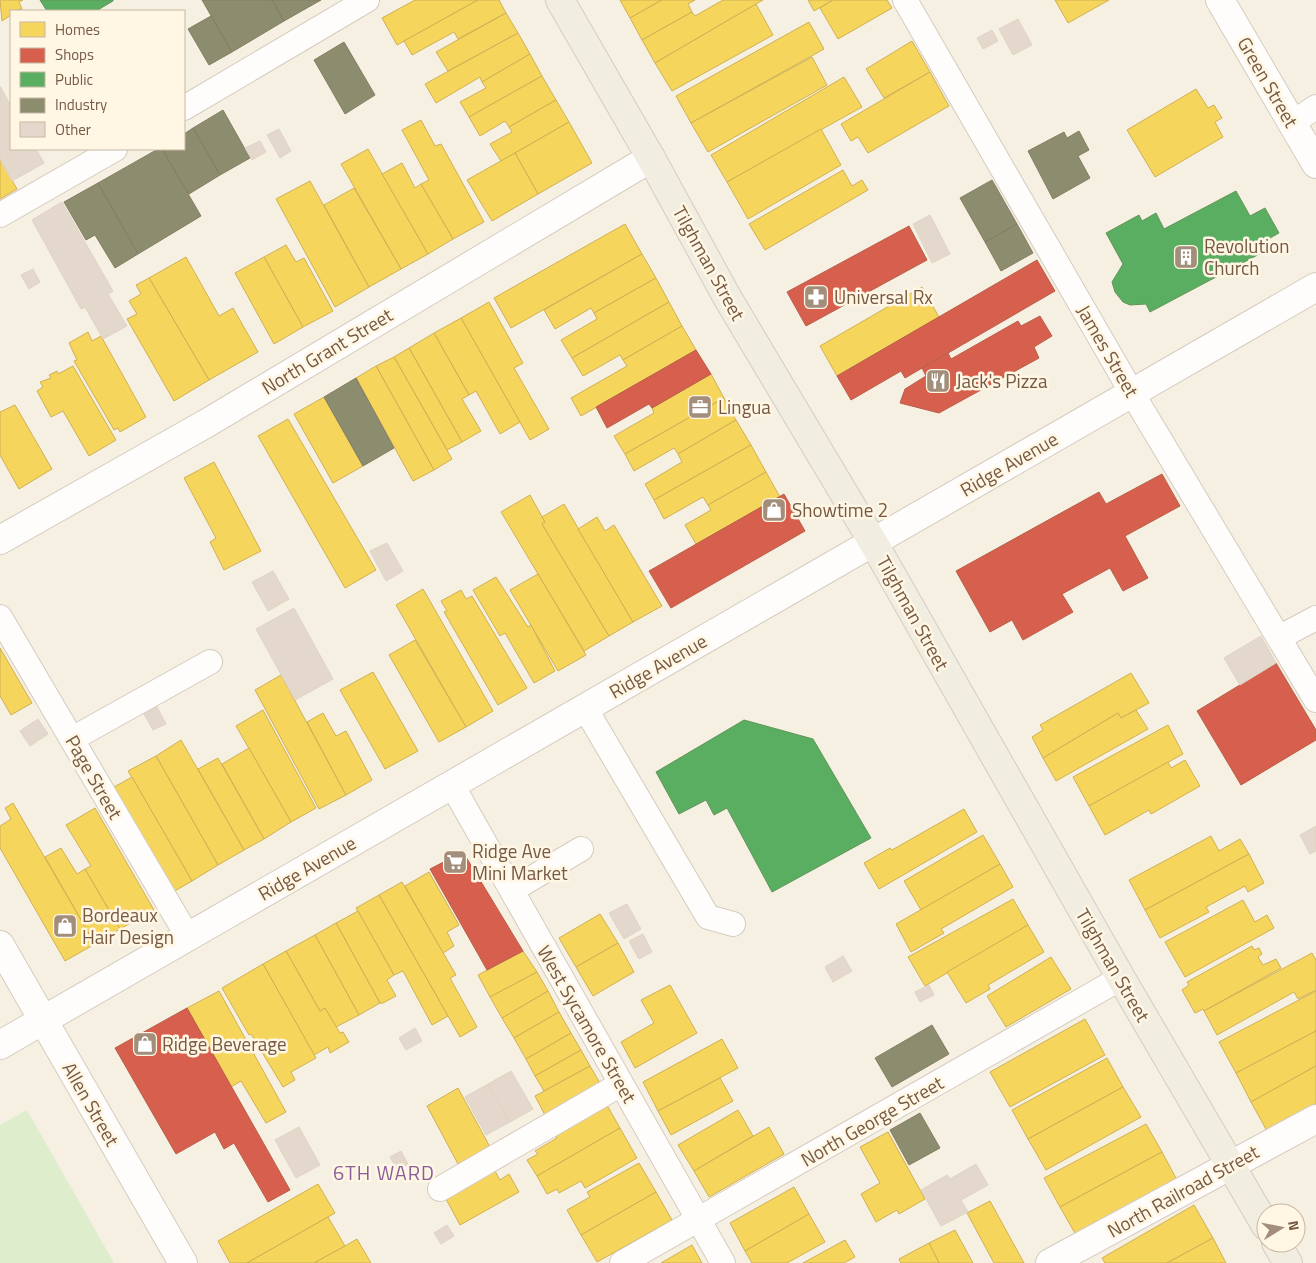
<svg xmlns="http://www.w3.org/2000/svg" width="1316" height="1263" font-family="'Titillium Web',sans-serif">
  <rect width="100%" height="100%" fill="#f6f0e3"/>
  <path fill="#deeecc" d="M27,1110L114,1263H0V1125Z"/>
  <g fill="#f6d55c" stroke="#cfb054">
    <path d="M0,0H23L19,2L22,9L11,11V15L2,21Z"/>
    <path d="M415,0H478L397,45L382,18Z"/>
    <path d="M478,0H499L506,13L458,39L454,32L412,55L404,41Z"/>
    <path d="M620,0H662L630,18Z"/>
    <path d="M662,0H695L688,4L692,12L642,40L630,18Z"/>
    <path d="M723,0H763L655,63L642,40L692,12L695,16Z"/>
    <path d="M808,0H833L814,11Z"/>
    <path d="M833,0H887L892,8L838,39L820,8Z"/>
    <path d="M1055,0H1109L1068,23Z"/>
    <path d="M756,4L773,35L672,91L655,63Z"/>
    <path d="M506,13L518,33L448,71L436,52Z"/>
    <path d="M809,22L824,49L691,123L676,96Z"/>
    <path d="M518,33L530,54L482,82L480,77L436,103L425,84Z"/>
    <path d="M912,41L930,72L884,98L866,69Z"/>
    <path d="M530,54L542,76L469,117L460,102L486,88L482,82Z"/>
    <path d="M812,57L827,85L708,152L691,123Z"/>
    <path d="M930,72L949,106L868,153L858,137L851,141L841,124Z"/>
    <path d="M542,76L556,100L509,127L505,121L480,136L469,117Z"/>
    <path d="M844,77L862,107L727,182L711,155Z"/>
    <path d="M1196,89L1208,108L1214,105L1222,118L1215,122L1223,137L1155,177L1127,130Z"/>
    <path d="M556,100L569,122L501,161L490,144L512,132L509,127Z"/>
    <path d="M421,120L435,146L441,144L484,222L453,239L421,184L429,180L402,130Z"/>
    <path d="M569,122L592,163L538,194L515,153Z"/>
    <path d="M821,129L841,165L748,219L727,182Z"/>
    <path d="M368,149L428,254L401,269L341,164Z"/>
    <path d="M515,153L538,194L492,221L467,180Z"/>
    <path d="M0,159L17,189L0,199Z"/>
    <path d="M402,163L415,188L421,184L453,239L428,254L382,174Z"/>
    <path d="M843,170L852,186L862,180L868,190L765,250L749,224Z"/>
    <path d="M310,181L369,287L335,307L276,199Z"/>
    <path d="M354,188L401,269L369,287L324,205Z"/>
    <path d="M625,224L642,254L511,328L494,298Z"/>
    <path d="M286,245L296,262L304,258L333,311L303,327L264,257Z"/>
    <path d="M642,254L656,278L594,313L591,308L555,329L544,310Z"/>
    <path d="M186,257L219,316L233,308L258,352L209,380L149,278Z"/>
    <path d="M264,257L303,327L274,344L235,273Z"/>
    <path d="M149,278L209,380L174,401L127,319L137,314L129,301L141,294L136,285Z"/>
    <path d="M656,278L669,302L572,358L561,340L597,319L594,313Z"/>
    <path d="M922,287L939,317L837,376L820,346Z"/>
    <path d="M489,302L523,363L514,368L549,429L530,440L461,318Z"/>
    <path d="M669,302L682,326L623,360L620,355L583,376L572,358Z"/>
    <path d="M461,318L520,422L500,434L476,391L469,395L434,333Z"/>
    <path d="M682,326L696,350L581,416L571,398L627,366L623,360Z"/>
    <path d="M88,332L92,341L101,336L146,417L120,432L118,428L114,430L74,361L77,360L69,343Z"/>
    <path d="M434,333L469,395L462,399L481,431L462,442L409,348Z"/>
    <path d="M409,348L462,442L447,450L394,357Z"/>
    <path d="M394,357L452,459L434,470L376,366Z"/>
    <path d="M73,366L116,440L89,456L63,411L51,417L37,391L43,387L40,382L51,378L49,375L57,371L58,374Z"/>
    <path d="M376,366L434,470L413,481L356,378Z"/>
    <path d="M711,374L724,398L625,454L614,436L654,413L652,408Z"/>
    <path d="M324,397L363,466L333,483L294,414Z"/>
    <path d="M724,398L736,420L678,454L674,448L634,471L625,454Z"/>
    <path d="M15,405L52,469L19,489L0,455V412Z"/>
    <path d="M288,419L376,570L345,588L258,436Z"/>
    <path d="M736,420L751,445L654,500L645,484L682,462L678,454Z"/>
    <path d="M751,445L766,472L708,505L703,497L664,519L654,500Z"/>
    <path d="M214,462L261,551L224,570L210,542L216,538L184,478Z"/>
    <path d="M766,472L780,497L696,544L685,525L711,510L708,505Z"/>
    <path d="M530,495L545,522L542,524L609,636L584,651L501,512Z"/>
    <path d="M564,504L633,622L609,636L542,524L545,522L542,517Z"/>
    <path d="M597,517L605,531L614,525L662,606L633,622L578,529Z"/>
    <path d="M538,574L586,655L558,671L510,590Z"/>
    <path d="M496,577L528,627L531,625L555,671L534,683L505,633L500,636L473,590Z"/>
    <path d="M423,589L493,711L466,727L396,605Z"/>
    <path d="M461,590L466,599L472,596L527,688L498,705L444,612L447,611L441,601Z"/>
    <path d="M415,640L466,727L439,742L389,655Z"/>
    <path d="M0,648L32,703L11,715L0,696Z"/>
    <path d="M373,672L418,751L385,769L340,690Z"/>
    <path d="M1131,673L1149,703L1121,718L1118,713L1043,758L1032,737L1043,730L1040,725Z"/>
    <path d="M281,675L346,795L319,809L255,690Z"/>
    <path d="M263,710L316,808L291,822L236,726Z"/>
    <path d="M1136,710L1148,729L1056,781L1043,758L1118,713L1121,718Z"/>
    <path d="M323,713L336,736L346,731L372,780L346,795L307,722Z"/>
    <path d="M1168,725L1183,754L1089,806L1073,777Z"/>
    <path d="M181,740L244,850L218,865L156,756Z"/>
    <path d="M249,748L291,822L264,839L222,764Z"/>
    <path d="M156,756L218,865L192,881L128,771Z"/>
    <path d="M218,758L264,839L244,850L198,769Z"/>
    <path d="M1185,760L1200,786L1151,814L1149,810L1105,835L1089,806L1168,762L1171,768Z"/>
    <path d="M132,777L192,881L166,896L105,792Z"/>
    <path d="M13,803L95,944L65,961L0,848V826L11,819L5,808Z"/>
    <path d="M95,808L154,910L120,929L85,869L91,866L66,825Z"/>
    <path d="M964,809L977,832L879,889L864,863L890,848L892,850Z"/>
    <path d="M983,835L1000,864L921,910L904,881Z"/>
    <path d="M1211,836L1219,851L1240,839L1249,854L1145,910L1129,880Z"/>
    <path d="M61,848L77,874L85,869L120,929L95,944L45,857Z"/>
    <path d="M1249,854L1264,883L1248,892L1245,886L1206,907L1209,912L1160,938L1145,910Z"/>
    <path d="M1000,864L1013,887L941,929L944,933L911,952L896,924Z"/>
    <path d="M429,872L459,925L447,932L454,946L443,953L405,886Z"/>
    <path d="M402,882L456,975L450,978L477,1027L460,1037L379,895Z"/>
    <path d="M379,895L448,1016L432,1025L403,971L394,975L356,908Z"/>
    <path d="M1013,899L1028,925L925,986L908,957Z"/>
    <path d="M1243,900L1255,922L1267,915L1274,928L1185,977L1165,942Z"/>
    <path d="M358,911L394,975L387,980L396,996L383,1003H380L336,923Z"/>
    <path d="M600,914L618,943L576,967L559,938Z"/>
    <path d="M336,923L380,1003L359,1015L315,935Z"/>
    <path d="M1028,925L1044,952L988,985L990,989L966,1003L947,972Z"/>
    <path d="M315,935L359,1015L336,1027L325,1008L320,1011L286,951Z"/>
    <path d="M618,943L634,972L593,996L576,967Z"/>
    <path d="M1252,946L1254,950L1259,948L1262,954L1258,957L1263,965L1276,959L1281,968L1204,1011L1203,1009L1195,1013L1182,990L1189,985L1187,982Z"/>
    <path d="M286,951L320,1011L325,1008L340,1033L343,1032L349,1042L330,1053L328,1047L314,1055L263,964Z"/>
    <path d="M523,951L537,972L490,997L478,975Z"/>
    <path d="M1312,953L1316,960V990L1298,999L1294,992L1217,1035L1204,1011Z"/>
    <path d="M1051,957L1071,989L1006,1027L987,996Z"/>
    <path d="M263,964L316,1058L291,1072L295,1080L283,1087L251,1034L249,1035L222,988Z"/>
    <path d="M537,972L548,991L502,1018L490,997Z"/>
    <path d="M670,985L697,1033L635,1068L621,1042L654,1023L641,1000Z"/>
    <path d="M219,991L286,1112L266,1123L241,1081L231,1087L187,1008Z"/>
    <path d="M548,991L559,1012L514,1038L502,1018Z"/>
    <path d="M1316,991V1031L1236,1073L1219,1042Z"/>
    <path d="M559,1012L571,1033L526,1059L514,1038Z"/>
    <path d="M1085,1019L1105,1055L1010,1107L990,1072Z"/>
    <path d="M1316,1031V1066L1251,1102L1236,1073Z"/>
    <path d="M571,1033L581,1050L535,1076L526,1059Z"/>
    <path d="M722,1039L738,1068L658,1111L643,1082Z"/>
    <path d="M581,1050L590,1066L544,1091L535,1076Z"/>
    <path d="M1107,1058L1123,1087L1028,1139L1012,1110Z"/>
    <path d="M590,1066L604,1090L545,1115L535,1096Z"/>
    <path d="M1316,1066V1104L1267,1131L1251,1102Z"/>
    <path d="M720,1078L733,1101L671,1135L658,1111Z"/>
    <path d="M1123,1087L1141,1117L1046,1170L1028,1139Z"/>
    <path d="M458,1088L490,1147L458,1164L427,1106Z"/>
    <path d="M604,1100L620,1128L537,1176L527,1160L538,1154L535,1151L557,1138L552,1129Z"/>
    <path d="M738,1110L753,1136L694,1171L678,1145Z"/>
    <path d="M1146,1124L1162,1152L1060,1207L1044,1178Z"/>
    <path d="M769,1127L784,1154L709,1197L694,1171Z"/>
    <path d="M620,1128L637,1158L585,1188L581,1181L559,1193L557,1189L547,1194L537,1176Z"/>
    <path d="M888,1132L925,1199L899,1214L897,1210L876,1222L861,1194L880,1183L860,1147Z"/>
    <path d="M1162,1152L1177,1180L1076,1235L1060,1207Z"/>
    <path d="M639,1163L656,1192L581,1235L567,1210L590,1197L587,1192Z"/>
    <path d="M495,1171L500,1180L509,1174L519,1192L460,1225L446,1199Z"/>
    <path d="M318,1184L335,1213L247,1263H230L218,1241Z"/>
    <path d="M794,1187L809,1214L745,1251L730,1223Z"/>
    <path d="M656,1192L672,1220L597,1262L581,1235Z"/>
    <path d="M990,1201L1024,1263H994L967,1213Z"/>
    <path d="M1194,1205L1213,1238L1167,1263H1105L1102,1258Z"/>
    <path d="M809,1214L825,1242L787,1263H752L745,1251Z"/>
    <path d="M328,1217L345,1246L314,1263H247Z"/>
    <path d="M955,1230L973,1263H939L929,1243Z"/>
    <path d="M1213,1238L1226,1263H1167Z"/>
    <path d="M357,1239L371,1263H314L345,1246Z"/>
    <path d="M845,1240L855,1257L844,1263H803Z"/>
    <path d="M929,1243L939,1263H901L899,1259Z"/>
    <path d="M692,1245L702,1263H661Z"/>
  </g>
  <g fill="#d6604d" stroke="#b95e4a">
    <path d="M909,226L927,260L806,326L787,292Z"/>
    <path d="M1037,260L1055,291L905,378L901,371L851,400L837,376Z"/>
    <path d="M1040,316L1052,336L1034,347L1039,358L939,413L900,403L905,389L926,376L922,368L948,353L951,359L1018,321L1021,326Z"/>
    <path d="M696,350L711,374L652,408L649,404L607,428L596,407Z"/>
    <path d="M1162,474L1180,506L1125,536L1148,578L1123,591L1110,568L1062,594L1073,612L1023,640L1012,620L990,632L956,571L1099,492L1106,504Z"/>
    <path d="M784,494L805,531L671,608L649,571Z"/>
    <path d="M1276,663L1316,730V740L1241,785L1197,711Z"/>
    <path d="M463,852L523,951L487,970L430,869Z"/>
    <path d="M187,1008L290,1190L268,1202L234,1143L224,1149L215,1132L176,1154L115,1048Z"/>
  </g>
  <g fill="#5aae61" stroke="#629458">
    <path d="M40,0H113V1L96,11H47Z"/>
    <path d="M1236,191L1250,216L1265,208L1279,233L1263,242L1267,250L1150,312L1146,304L1130,305L1123,302L1115,292L1112,282L1123,264L1106,233L1139,215L1142,221L1156,213L1164,229Z"/>
    <path d="M744,720L813,739L871,838L772,892L727,808L714,815L706,800L679,814L656,772Z"/>
  </g>
  <g fill="#8c8c6e" stroke="#857d61">
    <path d="M202,0H272L284,21L232,52Z"/>
    <path d="M272,0H321L284,21Z"/>
    <path d="M211,16L232,52L209,65L188,29Z"/>
    <path d="M344,42L375,95L345,114L314,60Z"/>
    <path d="M223,110L250,158L220,175L193,128Z"/>
    <path d="M193,128L220,175L189,194L162,149H184V134Z"/>
    <path d="M1079,131L1089,150L1078,156L1090,178L1053,199L1028,151L1064,132L1067,138Z"/>
    <path d="M158,149H162L201,216L138,254L98,183Z"/>
    <path d="M992,180L1017,224L985,242L960,198Z"/>
    <path d="M98,183L138,254L115,268L95,235L86,240L64,202Z"/>
    <path d="M1017,224L1033,253L1001,271L985,242Z"/>
    <path d="M356,378L394,448L363,466L324,397Z"/>
    <path d="M932,1025L949,1054L892,1087L875,1058Z"/>
    <path d="M920,1113L940,1148L909,1165L890,1130Z"/>
  </g>
  <g fill="#e3d8cb" stroke="#dfd3c5">
    <path d="M1018,19L1032,45L1013,55L999,29Z"/>
    <path d="M992,30L998,41L983,49L977,38Z"/>
    <path d="M0,86L11,106V149H36L44,163L12,181L0,159Z"/>
    <path d="M279,129L291,151L280,158L267,135Z"/>
    <path d="M260,141L266,152L252,160L245,148Z"/>
    <path d="M62,202L113,291L108,294L127,326L103,339L85,307L81,309L32,220Z"/>
    <path d="M930,215L950,254L932,263L913,224Z"/>
    <path d="M33,269L40,282L29,289L21,275Z"/>
    <path d="M387,543L403,571L386,581L370,551Z"/>
    <path d="M273,571L289,599L268,611L252,582Z"/>
    <path d="M294,608L333,679L295,700L256,629Z"/>
    <path d="M1261,636L1276,663L1240,685L1224,658Z"/>
    <path d="M157,707L166,724L153,730L144,714Z"/>
    <path d="M38,719L48,734L30,746L20,731Z"/>
    <path d="M1316,826V851L1310,854L1300,835Z"/>
    <path d="M627,904L641,929L624,939L609,913Z"/>
    <path d="M643,934L652,952L639,959L629,941Z"/>
    <path d="M843,956L852,971L833,982L825,967Z"/>
    <path d="M929,985L934,995L920,1002L915,992Z"/>
    <path d="M415,1028L422,1041L406,1050L399,1038Z"/>
    <path d="M511,1071L533,1109L510,1122L488,1084Z"/>
    <path d="M488,1084L510,1122L486,1135L465,1097Z"/>
    <path d="M299,1127L320,1165L296,1178L275,1140Z"/>
    <path d="M401,1151L408,1164L397,1170L390,1157Z"/>
    <path d="M976,1164L988,1185L961,1200L968,1212L941,1226L921,1190L947,1175L950,1179Z"/>
    <path d="M447,1225L454,1236L441,1244L434,1233Z"/>
  </g>
  <g fill="none" stroke-linecap="round" stroke-linejoin="round">
    <defs>
      <g id="service">
        <path d="M905,0L1132,393L1316,700"/>
        <path d="M184,108L367,0"/>
        <path d="M1292,123L1316,107"/>
        <path d="M0,215L115,149"/>
        <path d="M0,617L188,937"/>
        <path d="M1280,637L1316,618"/>
        <path d="M585,708L708,917L733,924"/>
        <path d="M72,739L210,662"/>
        <path d="M452,785L723,1263"/>
        <path d="M512,890L581,849"/>
        <path d="M440,1189L621,1084"/>
        <path d="M622,1263L1121,978"/>
      </g>
      <g id="minor">
        <path d="M1220,0L1316,164"/>
        <path d="M0,540L207,423L651,158"/>
        <path d="M0,945L183,1263"/>
        <path d="M0,1045L1316,287"/>
        <path d="M1050,1263L1316,1119"/>
      </g>
      <g id="primary">
        <path d="M560,0L651,158L727,297L873,542L1121,978L1266,1226"/>
        <path d="M1276,1243L1288,1263"/>
      </g>
    </defs>
    <use href="#service" stroke="#d5cbbf" stroke-width="26"/>
    <use href="#minor" stroke="#d5cbbf" stroke-width="30"/>
    <use href="#primary" stroke="#d5cbc1" stroke-width="30"/>
    <use href="#service" stroke="#fefdfb" stroke-width="24"/>
    <use href="#minor" stroke="#fefdfb" stroke-width="28"/>
    <use href="#primary" stroke="#f2ede1" stroke-width="28"/>
  </g>
  <defs>
    <symbol id="building-square" viewBox="-11 -11 22 22"><rect x="-9" y="-9" width="18" height="18" rx="4" fill="#a28e7b" stroke="#fff6e4"/><path d="M-4-6H4V6H1V3H-1V6H-4ZM-2.5-4.3h1.7v1.8h-1.7ZM.8-4.3h1.7v1.8H.8ZM-2.5-1h1.7V.8h-1.7ZM.8-1h1.7V.8H.8Z" fill="#fff"/></symbol>
    <symbol id="pharmacy-square" viewBox="-11 -11 22 22"><rect x="-9" y="-9" width="18" height="18" rx="4" fill="#a28e7b" stroke="#fff6e4"/><path d="M-2-6h4v4h4v4h-4v4h-4v-4h-4v-4h4Z" fill="#fff"/></symbol>
    <symbol id="restaurant-square" viewBox="-11 -11 22 22"><rect x="-9" y="-9" width="18" height="18" rx="4" fill="#a28e7b" stroke="#fff6e4"/><path d="M-5-6h1v4h1v-4h1v4h1v-4h1v5L-1.5 .5V6h-2V.5L-5-1ZM5-6V6H3V1.5H1.5Q1.5-4 5-6Z" fill="#fff"/></symbol>
    <symbol id="office-square" viewBox="-11 -11 22 22"><rect x="-9" y="-9" width="18" height="18" rx="4" fill="#a28e7b" stroke="#fff6e4"/><path d="M-6-3h4V-5.5h4V-3h4V5H-6ZM-1-4.5V-3h2v-1.5ZM-6 0V1H6V0Z" fill="#fff"/></symbol>
    <symbol id="shop-square" viewBox="-11 -11 22 22"><rect x="-9" y="-9" width="18" height="18" rx="4" fill="#a28e7b" stroke="#fff6e4"/><path d="M-5-2.5h2.3a2.7 3.5 0 0 1 5.4 0H5L5.5 6h-11ZM-1.5-2.5h3a1.5 2.3 0 0 0-3 0Z" fill="#fff"/></symbol>
    <symbol id="supermarket-square" viewBox="-11 -11 22 22"><rect x="-9" y="-9" width="18" height="18" rx="4" fill="#a28e7b" stroke="#fff6e4"/><path d="M-6-5.5h2.5l.6 2H6L4.5 2H-2.5L-4.4-4H-6ZM-1.5 3.2a1.3 1.3 0 1 0 .1 0ZM3 3.2a1.3 1.3 0 1 0 .1 0Z" fill="#fff"/></symbol>
  </defs>
  <g fill-rule="evenodd">
    <use href="#building-square" x="1172" y="243" width="28" height="28"/>
    <use href="#pharmacy-square" x="802" y="283" width="28" height="28"/>
    <use href="#restaurant-square" x="924" y="367" width="28" height="28"/>
    <use href="#office-square" x="686" y="393" width="28" height="28"/>
    <use href="#shop-square" x="760" y="496" width="28" height="28"/>
    <use href="#supermarket-square" x="441" y="848" width="28" height="28"/>
    <use href="#shop-square" x="51" y="912" width="28" height="28"/>
    <use href="#shop-square" x="131" y="1030" width="28" height="28"/>
  </g>
  <g text-anchor="middle" stroke-width="5" stroke-linejoin="round" paint-order="stroke">
    <g font-size="19" fill="#755943" stroke="#fff6e4">
      <text transform="translate(1268 82) rotate(60)" y="7">Green Street</text>
      <text transform="translate(709 263) rotate(61)" y="7">Tilghman Street</text>
      <text transform="translate(327 351) rotate(-31)" y="7">North Grant Street</text>
      <text transform="translate(1108 351) rotate(60)" y="7">James Street</text>
      <text transform="translate(1009 464) rotate(-30)" y="7">Ridge Avenue</text>
      <text transform="translate(913 613) rotate(61)" y="7">Tilghman Street</text>
      <text transform="translate(658 666) rotate(-30)" y="7">Ridge Avenue</text>
      <text transform="translate(94 777) rotate(60)" y="7">Page Street</text>
      <text transform="translate(307 868) rotate(-30)" y="7">Ridge Avenue</text>
      <text transform="translate(1113 965) rotate(60)" y="7">Tilghman Street</text>
      <text transform="translate(587 1024) rotate(60)" y="7">West Sycamore Street</text>
      <text transform="translate(91 1104) rotate(60)" y="7">Allen Street</text>
      <text transform="translate(872 1121) rotate(-30)" y="7">North George Street</text>
      <text transform="translate(1183 1191) rotate(-29)" y="7">North Railroad Street</text>
    </g>
    <g font-size="19" fill="#755943" stroke="#fff6e4" text-anchor="start">
      <text x="1204" y="253">Revolution<tspan x="1204" dy="22">Church</tspan></text>
      <text x="834" y="304">Universal Rx</text>
      <text x="956" y="388">Jack's Pizza</text>
      <text x="718" y="414">Lingua</text>
      <text x="792" y="517">Showtime 2</text>
      <text x="472" y="858">Ridge Ave<tspan x="472" dy="22">Mini Market</tspan></text>
      <text x="82" y="922">Bordeaux<tspan x="82" dy="22">Hair Design</tspan></text>
      <text x="162" y="1051">Ridge Beverage</text>
    </g>
    <g font-size="20" letter-spacing="1" fill="#8a5e99" stroke="#fff6e4">
      <text x="384" y="1180">6TH WARD</text>
    </g>
  </g>
  <rect x="10" y="10" width="175" height="140" fill="#fff6e4" stroke="#c8b7a4"/>
  <rect x="20" y="22" width="25" height="15" fill="#f6d55c" stroke="#c8b7a4"/>
  <text x="55" y="35" font-size="15" fill="#755943">Homes</text>
  <rect x="20" y="48" width="25" height="15" fill="#d6604d" stroke="#c8b7a4"/>
  <text x="55" y="60" font-size="15" fill="#755943">Shops</text>
  <rect x="20" y="72" width="25" height="15" fill="#5aae61" stroke="#c8b7a4"/>
  <text x="55" y="85" font-size="15" fill="#755943">Public</text>
  <rect x="20" y="98" width="25" height="15" fill="#8c8c6e" stroke="#c8b7a4"/>
  <text x="55" y="110" font-size="15" fill="#755943">Industry</text>
  <rect x="20" y="122" width="25" height="15" fill="#e3d8cb" stroke="#c8b7a4"/>
  <text x="55" y="135" font-size="15" fill="#755943">Other</text>
  <g transform="translate(1281 1228) rotate(80)"><circle r="24" fill="#fff6e4" stroke="#c8b7a4"/>
  <path d="M0-4L9 19L0 12L-9 19Z" fill="#a28e7b"/>
  <text y="-8" font-size="14" font-weight="bold" text-anchor="middle" fill="#755943">N</text>
  </g>
</svg>
